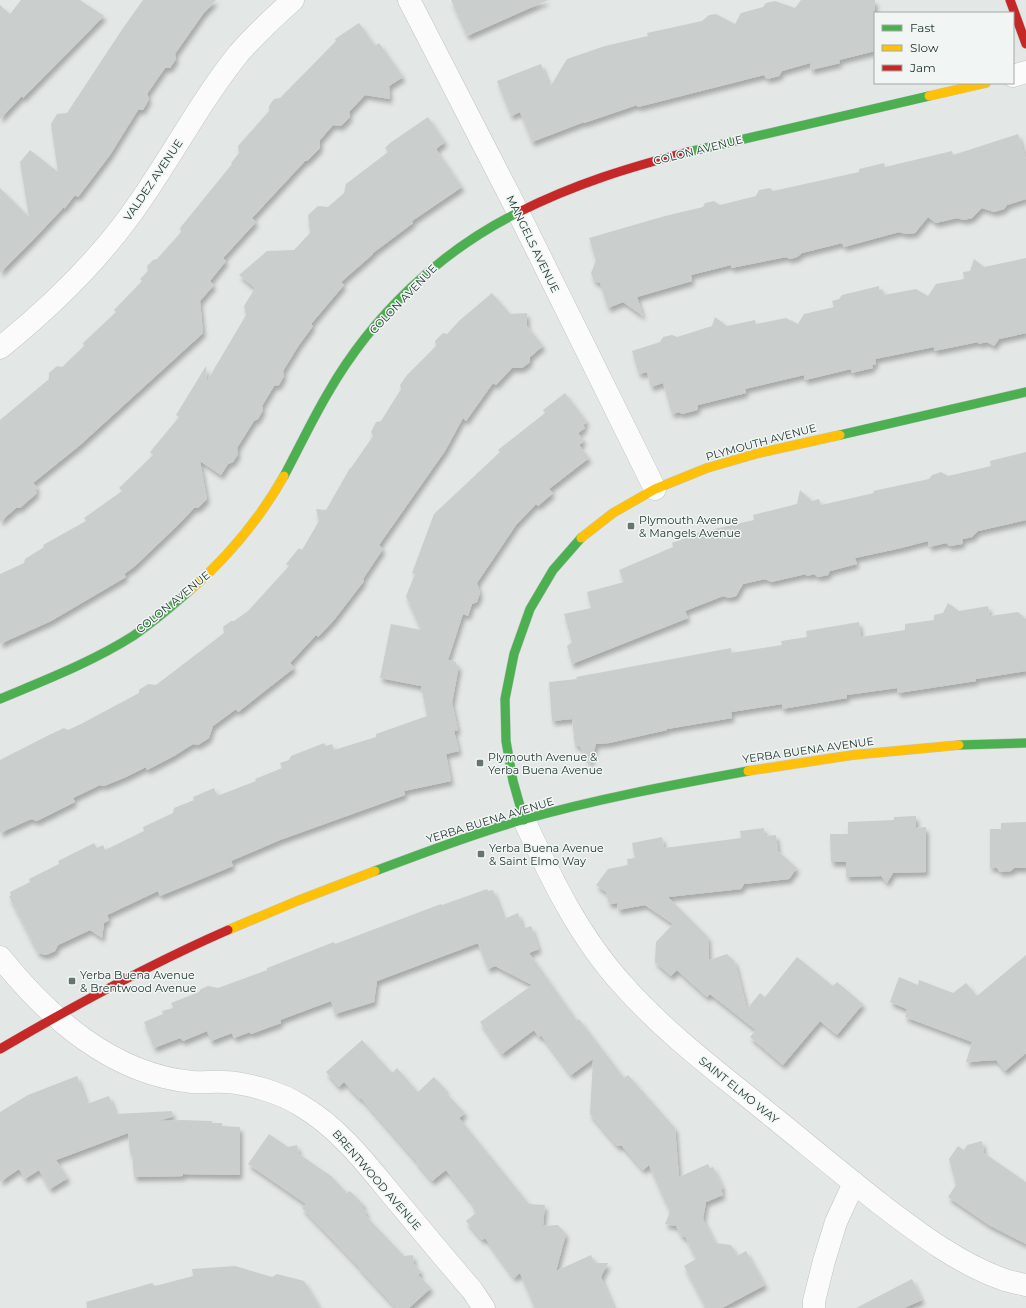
<svg xmlns="http://www.w3.org/2000/svg" width="1026" height="1308" font-family="Montserrat,sans-serif">
  <defs>
    <filter id="shadow"><feDropShadow dx="2.5" dy="4.5" stdDeviation="2" flood-color="#0004"/></filter>
  </defs>
  <rect width="100%" height="100%" fill="#e3e7e5"/>
  <g fill="#cacfcd" filter="url(#shadow)">
    <path d="M21,0H80L104,16L23,98L22,96L0,119V5L10,14Z"/>
    <path d="M143,0H216L203,14L175,54L176,59L170,68H165L147,94L149,99L143,110H138L110,155L78,197L75,195L64,209V207L33,240L0,273V188L29,217L20,162L30,150L58,172L51,124L57,114L67,113L123,28Z"/>
    <path d="M451,0H548L467,36Z"/>
    <path d="M801,0H875V51L839,60L840,63L811,70L810,63L782,71L779,76L767,79L764,75L638,107L637,105L584,123V122L532,142L520,112L511,116L497,81L541,64L550,87L567,59L605,46L648,36L647,33L702,21L709,15L716,14L735,24L741,13L763,7L766,3L775,1L795,8Z"/>
    <path d="M359,23L375,46L379,43L403,77L389,86L390,99L365,95L349,112L350,117L341,126L333,125L320,140V148L307,161H305L252,218L256,222L223,258L226,261L210,281L214,285L200,301L203,333L79,446L33,483L38,488L35,490L37,493L20,508H16L0,522V420L49,379V373L57,366L62,367L84,346L83,343L116,312L114,310L142,281L140,279L148,271L147,266L153,260L157,259L181,232L180,228L232,164L231,163L239,153L238,146L269,111V106L274,99L280,98L336,41L335,39Z"/>
    <path d="M428,117L445,142L436,149L462,187L412,221L413,223L373,253V254L341,282L344,285L311,324L313,326L299,345L283,371L284,376L279,385L274,386L262,406L263,410L258,419L254,421L237,448L238,454L233,462L228,464L221,475L200,461L207,499L198,508H194L179,524L134,567L124,574L126,577L51,621L0,644V574L24,563L25,559L44,547L43,545L86,521L84,518L122,491L119,488L153,455L150,452L179,417L176,415L206,366L207,381L246,315L244,306L255,288L239,275L267,251L294,250L310,233L308,215L318,206L328,207L344,193L346,184L388,152L385,148L390,143Z"/>
    <path d="M1018,134L1026,160V199L1007,205L1004,209L994,212L982,208L972,218L964,220L957,218L936,223L928,217L915,233L906,234L899,232L844,247L842,243L802,253L797,257L790,259L786,257L731,268V265L691,275L692,281L637,297L643,316L623,302L608,308L600,283L594,281L591,273L596,260L589,238L665,216L703,207L705,203L714,201L720,205L756,196L759,190L770,188L773,191L859,172V169L884,163L885,167L952,151L953,155Z"/>
    <path d="M1026,258V333L999,339L994,346L987,342L978,344V342L934,351V347L875,359L876,364L872,365L873,368L851,373V369L805,380L804,375L745,389L746,393L698,405L697,410L682,414L679,412L672,414L663,383L651,387L647,372L639,374L632,351L660,342L663,337L672,335L677,337L712,326L715,317L727,326L755,320L756,324L786,318L798,324L804,314L834,307L832,301L839,299L842,295L879,286V290H883L884,295L916,289L928,296L936,284L964,279L963,272L970,271L974,259L984,267Z"/>
    <path d="M492,293L510,314L527,313V326L543,346L530,357V362L522,368H512L496,385L493,383L466,421L463,418L445,451L379,545L383,549L363,579L364,581L334,620L318,637L316,635L290,663L294,668L238,712L236,709L213,726L209,738L198,745L193,744L174,756L147,770L146,767L126,777L104,786L100,785L73,798L75,802L37,821L31,819L0,833V760L45,737L64,728L68,730L81,724L139,693V690L148,684L156,685L224,633L223,627L231,621H234L248,611L289,566L286,564L299,548L302,550L319,521L316,509L326,510L350,468H351L373,436L371,432L376,422L381,421L401,389L400,385L407,375L436,346L435,341L443,333L447,334L460,320Z"/>
    <path d="M565,393L587,422L583,425L585,428L578,433L584,441L579,445L589,458L549,489L553,493L538,506L536,504L516,525L477,583L480,593L477,602L472,604L468,616L463,614L448,660L456,662V665L459,666L452,703L458,730L454,731L459,751L446,754L451,781L404,791L405,795L280,840L231,861L233,866L160,896L158,891L107,915L109,920L104,923L102,938L90,930L58,945L55,951L46,955L38,953L9,896H11L10,892L30,882L29,879L59,864L58,861L94,843L97,848L103,845L105,850L144,831L143,827L173,813L174,808L194,800L193,797L214,788L217,796L256,781L255,779L282,768L280,763L289,760L291,756L324,743L326,746L332,744L334,750L376,737V734L427,716L421,686L380,678L391,624L421,630L406,596L415,574L412,573L434,514L500,452L498,450L545,413L543,410Z"/>
    <path d="M1026,452V520L978,531L972,537L963,539L962,544L950,546L946,543L929,547L928,541L901,548L855,558L857,564L830,571L828,575L818,577L814,574L807,576L806,574L771,582L765,579L743,584L736,596L729,598L723,596L685,611L688,618L572,664L567,646L572,642L564,614L591,608L587,592L624,582L619,570L673,547L672,543L705,530L706,531L754,520L753,515L797,504L800,490L812,501L819,499L821,505L874,493L873,491L929,479L932,475L941,472L948,476L991,466L990,461Z"/>
    <path d="M948,603L959,611L988,606L990,616L1018,612L1026,619V671L976,679V681L898,693L897,688L847,695V698L782,709V704L731,712L732,718L667,729V730L609,743L596,744L590,764L579,745L575,746L572,719L552,721L549,682L577,679L576,677L731,648V653L782,645L781,641L807,637L806,631L859,622L861,637L905,630V624L934,620V615L943,613Z"/>
    <path d="M916,816V828L926,827V872L893,873L887,883L881,876L846,877V862H831L830,834H848V822L894,820V817Z"/>
    <path d="M1026,822V868H1014L1011,871L1000,872L997,868H990V829H1001V823Z"/>
    <path d="M764,828L765,836L776,835L778,851L797,868L789,879L744,884L741,889L668,897L708,937L709,960L727,954L735,962L747,1009L760,993L765,997L797,957L833,986L837,982L863,1004L837,1035L820,1021L783,1065L750,1037L756,1030L710,994L707,997L677,970L671,976L655,962L656,942L673,924L645,905L618,910L617,903L609,904L606,892L596,885L608,869L628,865L627,859L635,858L632,843L662,837L664,848L741,838L740,831Z"/>
    <path d="M487,889L488,891L493,890L504,919L518,913L523,929L531,926L539,949L529,953L577,1021L579,1019L624,1078L628,1075L675,1128L679,1177L708,1164L710,1168L713,1167L723,1188L721,1189L723,1195L706,1202L703,1219L715,1243L731,1245L737,1256L746,1251L765,1285L722,1308H706L684,1266L696,1259L684,1234L685,1237H682L676,1226L665,1224L670,1212L649,1165L643,1170L622,1146H617L590,1114L593,1059L571,1075L541,1035L539,1037L534,1030L502,1054L480,1022L532,985L495,966L488,969L478,943L377,981L374,1002L335,1014L331,1001L280,1020L281,1023L251,1034L250,1032L234,1038L232,1033L211,1041L207,1031L183,1041L180,1038L154,1048L144,1022L163,1014L162,1011L173,1008L171,1003L199,992L201,989L208,986L218,988L267,970V968L334,942L335,944L441,904L442,905Z"/>
    <path d="M1026,955V1053L1005,1071L996,1060L966,1062L972,1042L905,1017L907,1009L890,1002L899,977L918,985L919,980L953,993L966,983L977,996Z"/>
    <path d="M362,1040L392,1073L397,1068L418,1092L434,1077L446,1090L445,1092L465,1113L459,1118L529,1204L545,1205L543,1226L558,1225L566,1234L556,1271L591,1255L595,1263H608L601,1277L614,1308H535L520,1273L514,1278L485,1238L482,1240L466,1221L476,1213L472,1207L474,1205L446,1170L432,1181L416,1162H417L361,1098L360,1099L344,1082L339,1087L326,1072Z"/>
    <path d="M77,1076L87,1104L109,1096L116,1114L172,1111L173,1116L159,1121L182,1120L212,1121V1123H222V1126L240,1127V1175L183,1174V1176L134,1177L132,1153H130L128,1133L56,1160L68,1178L50,1189L39,1170L25,1179L19,1169L0,1182V1112L28,1095Z"/>
    <path d="M269,1134L288,1147L297,1145L299,1154L331,1176L347,1193L350,1191L364,1205L362,1207L367,1213L365,1215L404,1256L413,1255L414,1264L421,1272L418,1275L431,1288L409,1308H396L359,1268H360L302,1208L306,1204L248,1164Z"/>
    <path d="M982,1141L984,1153L1026,1182V1244L989,1225L948,1197L956,1185L949,1159L958,1146L964,1150L967,1145Z"/>
    <path d="M235,1266L272,1277L277,1274L304,1281L320,1308H87L86,1302L152,1283L155,1286L193,1276L192,1269Z"/>
    <path d="M912,1279L922,1300L904,1308H856Z"/>
  </g>
  <g fill="none" stroke-linecap="round" stroke-linejoin="round">
    <defs>
      <g id="street">
        <path d="M409,0L518,212L655,489"/>
        <path d="M1013,76L1026,72"/>
        <path d="M0,348C47,310 93,266 129,217C168,164 198,104 239,53C256,34 274,17 293,0"/>
        <path d="M524,820C551,878 579,937 623,985C666,1034 723,1076 773,1117C810,1147 846,1177 883,1206C920,1234 958,1263 1002,1279C1010,1282 1018,1283 1026,1285"/>
        <path d="M0,957C49,1018 112,1074 192,1082C203,1083 214,1081 225,1082C248,1083 281,1093 300,1105C338,1127 365,1162 392,1195C419,1227 445,1259 472,1290L484,1308"/>
        <path d="M814,1308V1301L824,1261L836,1222L854,1183"/>
      </g>
      <g id="fast">
        <path d="M688,152L929,96"/>
        <path d="M840,435L1026,392"/>
        <path d="M284,476C299,448 312,420 328,393C372,316 440,251 519,212"/>
        <path d="M0,699C45,680 92,662 133,636C152,623 171,607 188,592"/>
        <path d="M959,745L1026,743"/>
        <path d="M524,820L513,781L506,741L505,699L514,654L530,609L553,570L581,538"/>
        <path d="M375,871C424,853 472,834 522,820C596,799 672,785 748,771"/>
      </g>
      <g id="slow">
        <path d="M929,96L986,83"/>
        <path d="M581,538L613,513L655,489L707,468L759,453L840,435"/>
        <path d="M188,592C226,559 259,520 284,476"/>
        <path d="M748,771L853,755L959,745"/>
        <path d="M228,930L297,901L375,871"/>
      </g>
      <g id="jam">
        <path d="M1010,0L1026,44"/>
        <path d="M519,212C575,184 627,168 688,152"/>
        <path d="M0,1049C75,1005 148,965 228,930"/>
      </g>
    </defs>
    <use href="#street" stroke="#c0c4c2" stroke-width="23"/>
    <use href="#fast" stroke="#c0c5c3" stroke-width="10"/>
    <use href="#slow" stroke="#c0c5c3" stroke-width="10"/>
    <use href="#jam" stroke="#c0c5c3" stroke-width="10"/>
    <use href="#street" stroke="#fbfbfb" stroke-width="22"/>
    <use href="#fast" stroke="#4caf50" stroke-width="9"/>
    <use href="#slow" stroke="#ffc107" stroke-width="9"/>
    <use href="#jam" stroke="#c62828" stroke-width="9"/>
  </g>
  <g fill="#677572" stroke="#f1f6f4" stroke-width="1.5">
    <rect x="627" y="522" width="8" height="8" rx="2"/>
    <rect x="476" y="759" width="8" height="8" rx="2"/>
    <rect x="477" y="850" width="8" height="8" rx="2"/>
    <rect x="68" y="977" width="8" height="8" rx="2"/>
  </g>
  <g text-anchor="middle" stroke-width="3" stroke-linejoin="round" paint-order="stroke">
    <g font-size="11" fill="#243834" stroke="#f1f6f4">
      <text transform="translate(698 150) rotate(-14)" y="4">COLON AVENUE</text>
      <text transform="translate(153 180) rotate(-56)" y="4">VALDEZ AVENUE</text>
      <text transform="translate(533 244) rotate(64)" y="4">MANGELS AVENUE</text>
      <text transform="translate(403 299) rotate(-46)" y="4">COLON AVENUE</text>
      <text transform="translate(761 442) rotate(-15)" y="4">PLYMOUTH AVENUE</text>
      <text transform="translate(173 602) rotate(-39)" y="4">COLON AVENUE</text>
      <text transform="translate(808 750) rotate(-8)" y="4">YERBA BUENA AVENUE</text>
      <text transform="translate(490 820) rotate(-17)" y="4">YERBA BUENA AVENUE</text>
      <text transform="translate(739 1090) rotate(39)" y="4">SAINT ELMO WAY</text>
      <text transform="translate(377 1180) rotate(49)" y="4">BRENTWOOD AVENUE</text>
    </g>
    <g font-size="11" fill="#243834" stroke="#f1f6f4" text-anchor="start">
      <text x="639" y="524">Plymouth Avenue<tspan x="639" dy="13">&amp; Mangels Avenue</tspan></text>
      <text x="488" y="761">Plymouth Avenue &amp;<tspan x="488" dy="13">Yerba Buena Avenue</tspan></text>
      <text x="489" y="852">Yerba Buena Avenue<tspan x="489" dy="13">&amp; Saint Elmo Way</tspan></text>
      <text x="80" y="979">Yerba Buena Avenue<tspan x="80" dy="13">&amp; Brentwood Avenue</tspan></text>
    </g>
  </g>
  <rect x="874" y="12" width="140" height="72" fill="#f1f6f4" stroke="#9faaa7"/>
  <rect x="882" y="25" width="20" height="6" fill="#4caf50" stroke="#9faaa7"/>
  <text x="910" y="32" font-size="12" fill="#243834">Fast</text>
  <rect x="882" y="45" width="20" height="6" fill="#ffc107" stroke="#9faaa7"/>
  <text x="910" y="52" font-size="12" fill="#243834">Slow</text>
  <rect x="882" y="65" width="20" height="6" fill="#c62828" stroke="#9faaa7"/>
  <text x="910" y="72" font-size="12" fill="#243834">Jam</text>
</svg>
